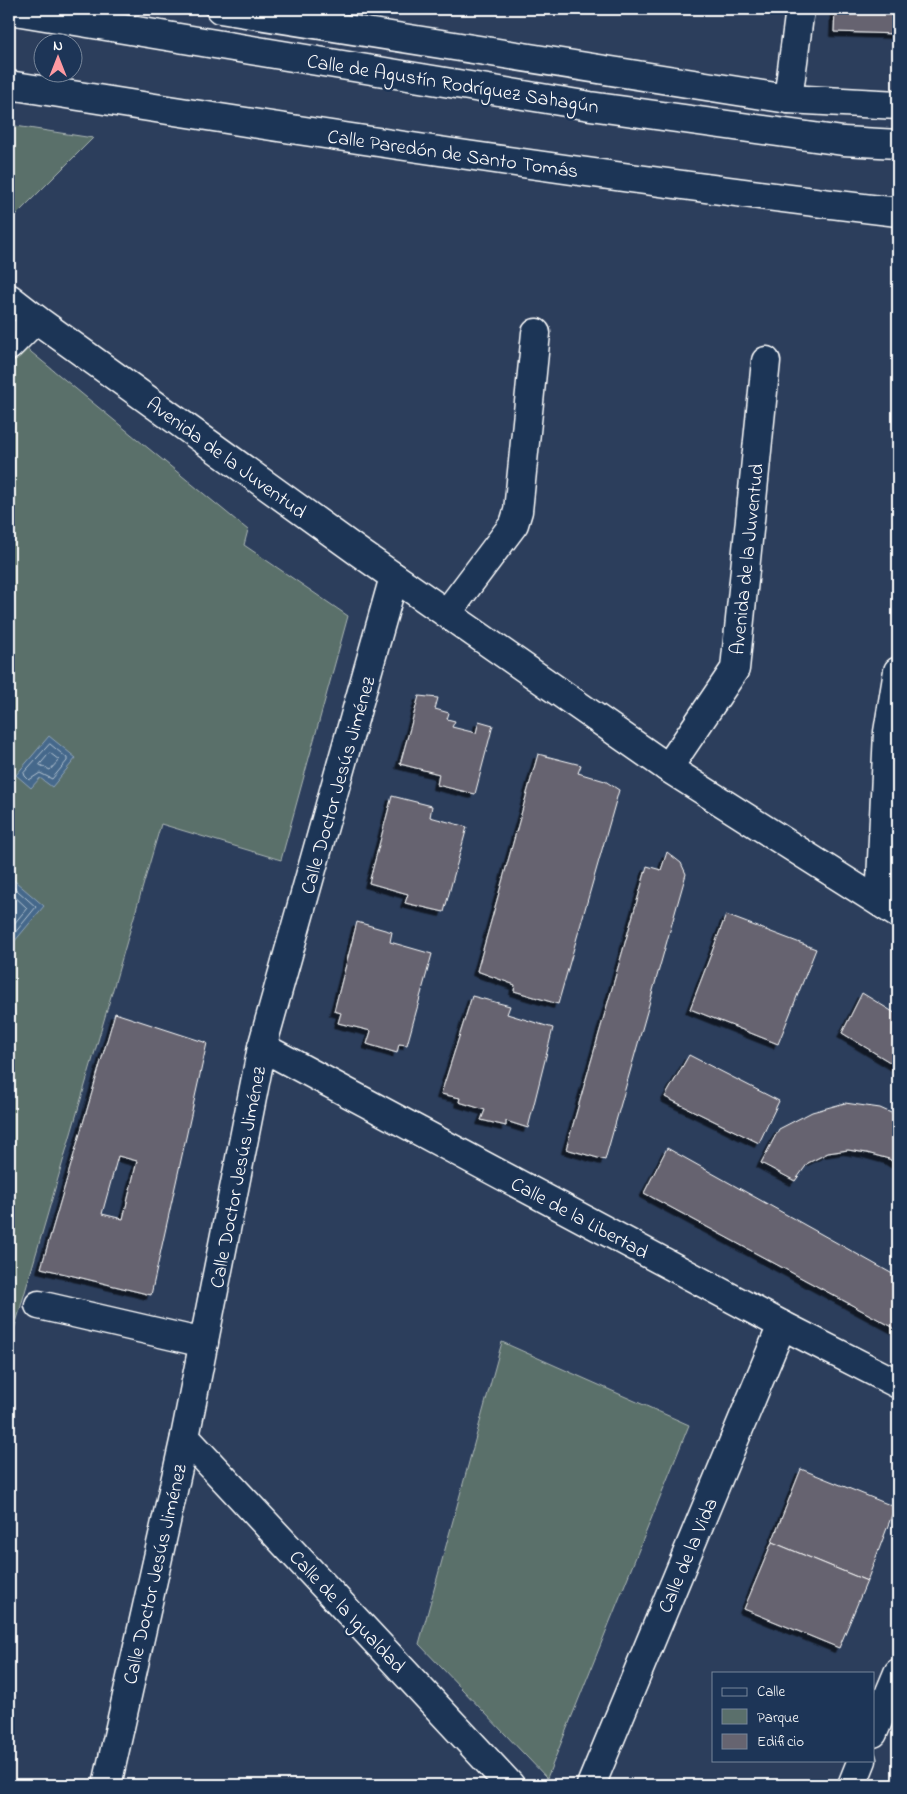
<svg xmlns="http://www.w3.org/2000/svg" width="907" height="1794" font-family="'Indie Flower',sans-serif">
  <defs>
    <filter id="shadow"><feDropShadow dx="-4.5" dy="4.5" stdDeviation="0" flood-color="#0009"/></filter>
  </defs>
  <rect width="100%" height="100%" fill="#2c3e5c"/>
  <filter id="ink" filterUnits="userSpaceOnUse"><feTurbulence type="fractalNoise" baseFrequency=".02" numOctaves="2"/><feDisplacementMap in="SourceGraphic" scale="10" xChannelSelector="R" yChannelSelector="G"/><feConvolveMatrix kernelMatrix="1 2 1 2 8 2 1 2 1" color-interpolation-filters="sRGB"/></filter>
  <g filter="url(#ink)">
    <g fill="#5a6f6b" stroke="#acb7b5">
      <path d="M9,125L93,138L9,222Z"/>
      <path d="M9,334L248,530L244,545L348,616L281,860L161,824L9,1347Z"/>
      <path d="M502,1342L689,1425L547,1778L419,1644Z"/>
    </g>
    <g fill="#44688b" stroke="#8fa4b9">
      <path d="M49,736L76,758L52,787L40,778L31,788L16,775Z"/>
      <path d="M9,876L44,906L9,948Z"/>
    </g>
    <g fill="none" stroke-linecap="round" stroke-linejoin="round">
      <g stroke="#b4c3d1" stroke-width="1">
        <path d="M50,744L67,758V761L52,779L40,773L29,780L25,776L24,773Z"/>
        <path d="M50,753L59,760L50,770L40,765Z"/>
        <path d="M9,883L36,907L9,940"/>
        <path d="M9,891L27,908L9,930"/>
      </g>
    </g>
    <g fill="#666470" stroke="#fff" fill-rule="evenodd" filter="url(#shadow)">
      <path d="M835,9H898V34L834,32Z"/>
      <path d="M419,696L438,698L435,709L449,713L447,719L455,721L452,727L476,733L479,721L493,725L475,794L437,785L439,774L400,764Z"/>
      <path d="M538,754L581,765L578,773L605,781L619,790L558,1004L514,991L515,985L477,971Z"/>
      <path d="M392,796L432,806L430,817L467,827L444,912L405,903L408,894L369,883Z"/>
      <path d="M667,852L681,863L686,874L605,1160L566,1149L647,866L661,870Z"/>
      <path d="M726,915L816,949L778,1044L690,1009Z"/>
      <path d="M357,922L392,932L390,942L432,954L407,1045L399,1044L397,1053L367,1044L371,1031L338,1023L341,1013L334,1011Z"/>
      <path d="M862,993L898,1015V1067L842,1033Z"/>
      <path d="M472,996L510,1006L507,1014L553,1028L528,1128L506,1121V1126L481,1120L485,1110L459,1102L460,1098L441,1094Z"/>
      <path d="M115,1013L207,1043L151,1295L41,1268ZM118,1156L137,1161L123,1219L102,1214Z"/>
      <path d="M689,1055L779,1101L759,1143L665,1097Z"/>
      <path d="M845,1103L880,1108L898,1116V1165L889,1159L867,1153L848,1150L828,1153L808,1163L795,1181L761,1163L779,1129L812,1112Z"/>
      <path d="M667,1148L898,1277V1330L644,1193Z"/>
      <path d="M801,1469L895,1507L867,1581L772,1542Z"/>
      <path d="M772,1542L867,1581L839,1648L744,1609Z"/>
    </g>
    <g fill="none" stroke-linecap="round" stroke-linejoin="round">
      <defs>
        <g id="minor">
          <path d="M9,85C305,132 601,177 898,212"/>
          <path d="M788,99L800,9"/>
          <path d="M9,298L36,319L360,553L668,768L898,914"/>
          <path d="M9,346L36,319"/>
          <path d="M447,613L514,524L518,511L536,333"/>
          <path d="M668,768L735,669L766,361"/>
          <path d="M880,902L888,732L898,671"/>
          <path d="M262,1047L782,1325L898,1384"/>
          <path d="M39,1305L204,1343"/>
          <path d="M185,1437L510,1785"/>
          <path d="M873,1733L898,1673"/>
          <path d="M107,1785L185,1437L262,1047L394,577"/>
          <path d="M591,1785L782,1325"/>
          <path d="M852,1785L862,1760"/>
        </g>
        <g id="major">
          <path d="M220,9L788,99L898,105"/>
          <path d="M9,10L590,106L843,141L898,144"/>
        </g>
      </defs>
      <use href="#minor" stroke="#fff" stroke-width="31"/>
      <use href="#major" stroke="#fff" stroke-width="31"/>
      <use href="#minor" stroke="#1d3557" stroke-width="28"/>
      <use href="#major" stroke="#1d3557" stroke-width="28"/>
    </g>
  </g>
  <g text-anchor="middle" stroke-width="5" stroke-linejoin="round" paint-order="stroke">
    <g font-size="20" fill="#fff" stroke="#1d3557">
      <text transform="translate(453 83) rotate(9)" y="7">Calle de Agustín Rodríguez Sahagún</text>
      <text transform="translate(453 153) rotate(8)" y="7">Calle Paredón de Santo Tomás</text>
      <text transform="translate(227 457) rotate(36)" y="7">Avenida de la Juventud</text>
      <text transform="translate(746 559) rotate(-84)" y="7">Avenida de la Juventud</text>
      <text transform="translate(337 785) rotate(-74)" y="7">Calle Doctor Jesús Jiménez</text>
      <text transform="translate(237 1177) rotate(-79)" y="7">Calle Doctor Jesús Jiménez</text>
      <text transform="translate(580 1217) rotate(28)" y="7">Calle de la Libertad</text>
      <text transform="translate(687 1555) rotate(-67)" y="7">Calle de la Vida</text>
      <text transform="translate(154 1574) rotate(-77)" y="7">Calle Doctor Jesús Jiménez</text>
      <text transform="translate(348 1611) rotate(47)" y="7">Calle de la Igualdad</text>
    </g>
  </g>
  <rect width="907" height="1794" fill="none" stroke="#1d3557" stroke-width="30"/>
  <rect x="15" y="15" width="877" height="1764" fill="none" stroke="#fff" stroke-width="2" filter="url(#ink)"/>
  <rect x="712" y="1672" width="162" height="90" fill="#1d3557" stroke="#77869a"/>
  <rect x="722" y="1688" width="25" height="8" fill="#1d3557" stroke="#77869a"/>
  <text x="757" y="1696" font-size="15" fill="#ffffff">Calle</text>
  <rect x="722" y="1709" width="25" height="15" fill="#5a6f6b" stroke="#77869a"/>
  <text x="757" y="1722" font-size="15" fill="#ffffff">Parque</text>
  <rect x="722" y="1734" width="25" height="15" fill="#666470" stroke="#77869a"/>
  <text x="757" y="1746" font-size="15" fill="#ffffff">Edificio</text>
  <g transform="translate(58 58)"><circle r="24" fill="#1d3557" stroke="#77869a"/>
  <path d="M0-4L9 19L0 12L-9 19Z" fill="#ff9aa2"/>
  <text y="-8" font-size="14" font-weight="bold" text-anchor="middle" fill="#ffffff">N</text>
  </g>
</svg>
